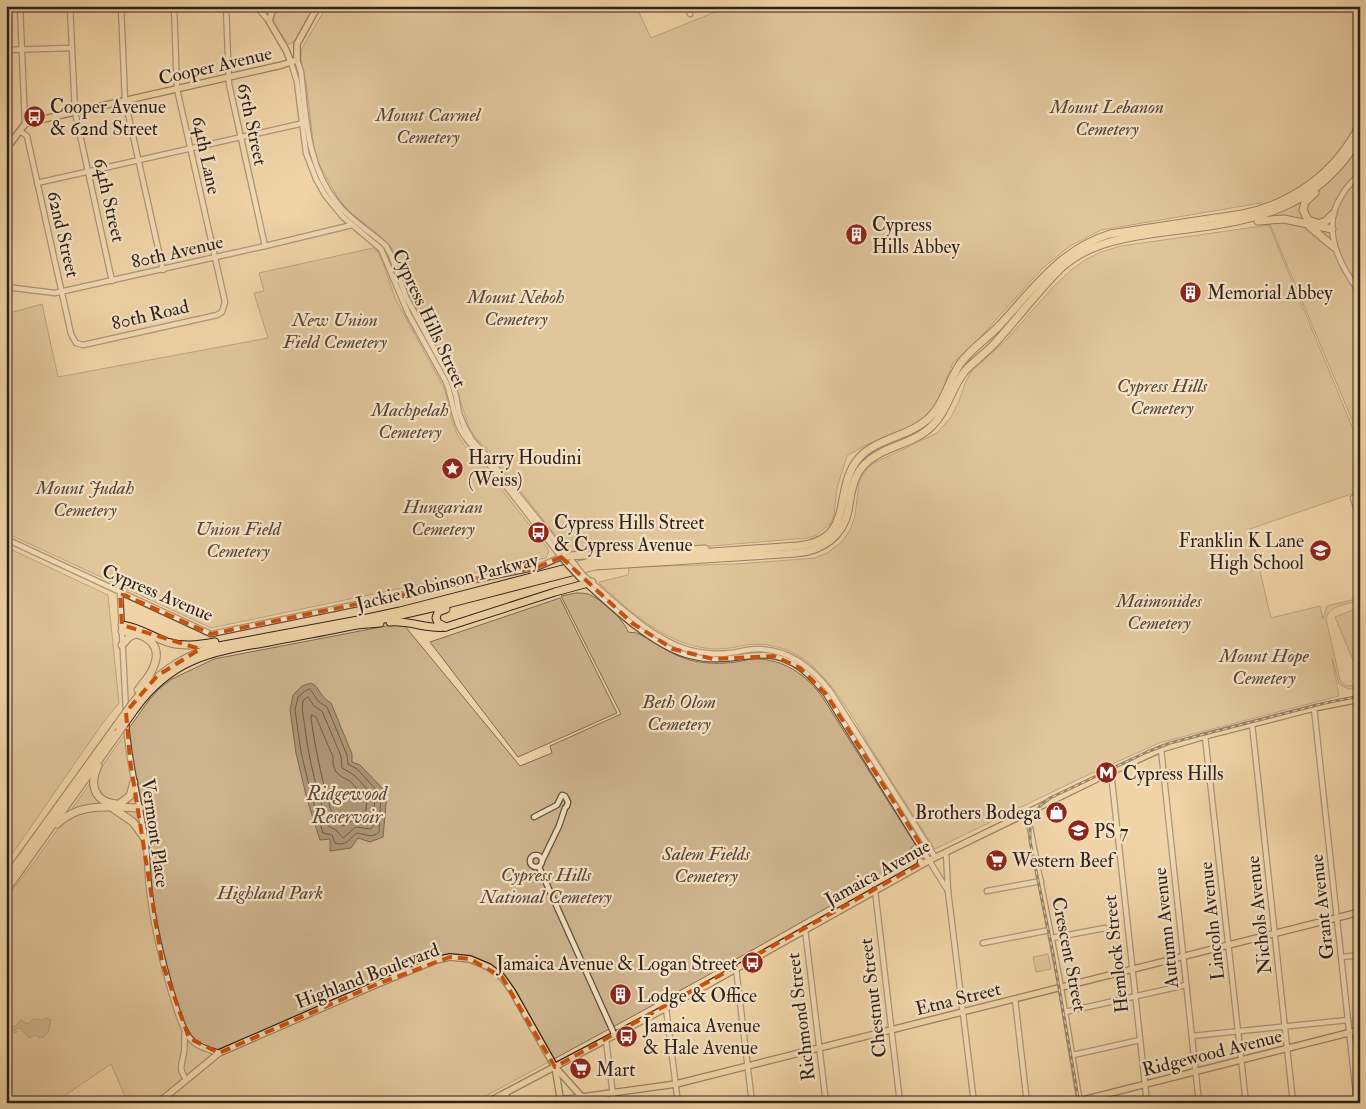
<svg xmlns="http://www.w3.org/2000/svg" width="1366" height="1109" font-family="'IM FELL Double Pica',serif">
  <rect width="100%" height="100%" fill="#f0d4a7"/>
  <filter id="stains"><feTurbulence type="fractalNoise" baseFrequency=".004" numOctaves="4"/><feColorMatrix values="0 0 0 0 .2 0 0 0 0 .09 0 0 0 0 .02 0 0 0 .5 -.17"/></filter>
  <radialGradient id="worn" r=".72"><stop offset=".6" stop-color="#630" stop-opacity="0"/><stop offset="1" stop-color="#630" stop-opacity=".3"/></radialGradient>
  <g fill="#cfb58f" stroke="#7e6a54">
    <path d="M305,6L310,9C311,18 299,39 291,44H288L271,19L273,13L277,10Z"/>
    <path d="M341,6H636L651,38L730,6H1360V439L1261,203L1101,230L1070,246L1043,268L975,343L953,363L946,380L942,394L932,409L920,422L866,445L847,456L837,488L834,515L830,524L815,536L807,538L699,547L569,553L491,453L475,437L469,427L450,369L406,290L395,254L390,246L380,236L349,211L338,198L320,166L314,150L306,82L301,59L302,48L324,11Z"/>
    <path d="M1269,225L1360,446V491L1250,529L1271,618L1320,606L1323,619L1327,606L1360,598V601C1348,604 1329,605 1326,619L1340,680L1346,686L1360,685V688L1348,689L1339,684L1332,658L1339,696L1159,743L1077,780L935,849C915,818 895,787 876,756C856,724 831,674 797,655C783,647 763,642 746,645C736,647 727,649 716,649C671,648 632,614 600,584L599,582L628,575L629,567L736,564L803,559L815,558L827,553L842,542L850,530L855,516L859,482L863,474L872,464L937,433L951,417L959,401L966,381L971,372L1007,339L1053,287L1071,270L1085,260L1101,252L1121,246Z"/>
    <path d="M373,248L377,251L382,260L395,298L445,390L452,421L457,434L464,445L477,458L546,546L549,551L546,558L211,628L6,533V314L42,304L58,377L268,338L254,293L264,291L259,273Z"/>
    <path d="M6,547L108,595L119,703L102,724L6,863Z"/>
    <path d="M576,593C580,593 584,593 588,594C601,599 624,619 628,632C632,633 636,632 639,634C658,643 668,654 690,660C705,664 722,664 736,662C743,661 749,659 755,659C784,659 807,675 823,698L915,844C909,849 910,853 913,859L703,978L473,1103H128L111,1064L54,1103H6V898L35,861L149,700L159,689L172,679L214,659L386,626L404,625L520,766L552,753L550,746L621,714L561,596Z"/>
    <path d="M560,598L617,713L518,757L430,642Z"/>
    <path d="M1360,607V677L1335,617Z"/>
    <path d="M1048,954L1051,969L1036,972L1033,957Z"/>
  </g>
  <g fill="#ae9677" stroke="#7a6651">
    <path d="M311,683C320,687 319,696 331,703L352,754V762L360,765L387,793L383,837L370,842L358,838L351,848L330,851V839L320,840L307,799L296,753L290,710L293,695L302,686Z"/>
    <path d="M45,1018L51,1020L48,1033H46L44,1037L40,1038L35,1035L29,1038L20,1028L15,1029L17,1032L15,1033L13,1029L9,1032L12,1027L16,1026L20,1020L28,1024L34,1019L42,1020Z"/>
  </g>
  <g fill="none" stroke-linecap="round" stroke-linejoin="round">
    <g stroke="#6e5a48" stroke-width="1">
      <path d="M310,689L319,702L327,707L347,755L348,764L357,769L381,795L379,832C372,839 366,834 357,833C349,839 346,847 335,843L332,835L323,833L312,798L301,752L295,710L298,697L305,691Z"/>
      <path d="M308,697L314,706L322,711L341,756L342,768L354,775L375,797L373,827L371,829L356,827L343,838L336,830L328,826C318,794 309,762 305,728C304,718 301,710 303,701Z"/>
      <path d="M312,715L316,717L333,757V764L336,772L342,777L350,781L367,800L365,820H354L343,826L334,820C323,785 316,754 311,718Z"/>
    </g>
    <defs>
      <g id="minor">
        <path d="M20,6L25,124"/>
        <path d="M70,6L75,112L112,281"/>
        <path d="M121,6L125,100L163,270"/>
        <path d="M226,6L229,84L265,246"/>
        <path d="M256,6L269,21"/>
        <path d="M688,6L690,14"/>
        <path d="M6,50L71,48"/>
        <path d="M297,60L301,72C306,118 307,166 337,203C350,220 371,232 386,246L391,255L406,297L451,380L456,396L459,413L465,428L472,440L485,454L568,557"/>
        <path d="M291,62L297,82L306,153L316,179L325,195L343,217L381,249L408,313L446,382C451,394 452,406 456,418C460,434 472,446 484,458L566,563"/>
        <path d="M20,131L27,136L71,334L76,343L83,345L217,315L222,312L225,302L177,89L174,6"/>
        <path d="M1360,174C1354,180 1346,187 1342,195C1320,228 1339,264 1360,293"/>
        <path d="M37,183L304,123"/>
        <path d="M6,287L55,293L265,246L352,225"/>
        <path d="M1360,495L1353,498L1360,519"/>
        <path d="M6,539L211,634L538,567L561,557L568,556"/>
        <path d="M583,575C614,601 649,638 689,650C702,653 717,655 730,653C739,652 748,649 757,649C789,649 811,667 830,691L935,857"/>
        <path d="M579,577C607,603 651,645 687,655C701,659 718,660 733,658C759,655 775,651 799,667C809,674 818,685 826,694L948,891"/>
        <path d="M120,593L126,712"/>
        <path d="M1314,708L1357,1103"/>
        <path d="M126,722C128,762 139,799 145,838C148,857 147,876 150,895C154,928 162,960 171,991C176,1006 180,1025 189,1037C196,1047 208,1049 219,1053"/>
        <path d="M1252,724L1293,1103"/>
        <path d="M1205,736L1246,1103"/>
        <path d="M1161,749L1199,1103"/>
        <path d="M1111,772L1147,1103"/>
        <path d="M1027,812L1060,982L1080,1103"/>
        <path d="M534,817L557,805L562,795L565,796L568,802L567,806L565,808L559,826L542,861"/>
        <path d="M946,852L948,891L974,1103"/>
        <circle cx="536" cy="861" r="6"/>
        <path d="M920,864L922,847"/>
        <path d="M539,867L615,1036"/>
        <path d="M875,890L900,1103"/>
        <path d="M987,891L1041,881"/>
        <path d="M805,929L826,1103"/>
        <path d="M1052,938L1105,928"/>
        <path d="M983,943L1050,930"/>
        <path d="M1342,957L1360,955"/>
        <path d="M736,968L752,1103"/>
        <path d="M1015,999L1027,1103"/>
        <path d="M666,1008L678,1103"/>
        <path d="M1065,1012L1186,985"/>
        <path d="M185,1031C184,1038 185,1045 184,1052C182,1064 178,1069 186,1079"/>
        <path d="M1192,1036L1348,1020"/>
        <path d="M606,1040L614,1103"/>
        <path d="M1073,1055L1140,1040"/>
        <path d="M506,1092L507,1103"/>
        <path d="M560,1099L582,1097L588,1103"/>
      </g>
      <g id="major">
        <path d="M288,6L273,9L269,21L286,50L291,62"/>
        <path d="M6,149L25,124L35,121L282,65L297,60V44L318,6"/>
        <path d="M555,1067L561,1103"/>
        <path d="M158,1103L219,1053L375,985L436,960L450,957L470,959L489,967L502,977L512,991L555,1067L582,1097L676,1084L1360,912"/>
        <path d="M486,1103L666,1008L930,860L1111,772L1161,749L1205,736L1314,708L1360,699"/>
        <path d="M1071,1103L1360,1030"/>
      </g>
      <g id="highway">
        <path d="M1315,193L1305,202L1303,210L1308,220L1317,223"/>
        <path d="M1258,221L1284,219L1332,229"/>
        <path d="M1318,224L1326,221L1333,214"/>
        <path d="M1310,227L1334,247"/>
        <path d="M568,556L705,549"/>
        <path d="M446,609L438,612L436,618L438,623L446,627"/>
        <path d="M375,621L436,607L595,566L797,553C822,551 843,536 848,511C851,494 852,478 864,465C882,446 913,445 932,426C948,410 951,388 965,371C974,361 986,353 995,343C1017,319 1037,292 1060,269C1086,245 1117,239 1150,234C1235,222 1311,221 1360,137"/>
        <path d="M390,622C409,620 429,630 446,627L555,592L592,582"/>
        <path d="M122,625C138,627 151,636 167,642C183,647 198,645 215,642"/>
        <path d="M356,625L380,623"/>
        <path d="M122,631C142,633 165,642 153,668C150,676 143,683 138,690"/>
        <path d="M122,645L129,637L138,633"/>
        <path d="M132,704C154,676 179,658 213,647L358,620L400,611L598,560L797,546C858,540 831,490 859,458C878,437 910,437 930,417C945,402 948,381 960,364C970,350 986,339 998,327C1032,291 1060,249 1110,234L1242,214C1293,204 1336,172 1360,125"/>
        <path d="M135,709C172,658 211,652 269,642C299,636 329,631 360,624"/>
        <path d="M98,766C89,784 94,802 116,804"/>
        <path d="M119,804L130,796L134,782"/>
        <path d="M114,809L133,822L146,840"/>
        <path d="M57,824C80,802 110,807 140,808"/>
        <path d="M6,879L117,725"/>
        <path d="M6,890L118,733"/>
      </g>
    </defs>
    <use href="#minor" stroke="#5e4c3c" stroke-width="7"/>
    <use href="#major" stroke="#2d1f19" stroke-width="8"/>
    <use href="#highway" stroke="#2d1f19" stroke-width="9"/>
    <use href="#minor" stroke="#f5e3c6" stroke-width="4.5"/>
    <use href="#major" stroke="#f0d4a7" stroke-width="5.5"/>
    <use href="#highway" stroke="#f0d4a7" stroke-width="7"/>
    <defs>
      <path id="rail" d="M1079,1103L1053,953L1030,841V827L1033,816L1040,806L1050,798L1147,752L1170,743L1325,703L1360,696"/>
    </defs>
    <use href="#rail" stroke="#2d1f19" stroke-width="3"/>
    <use href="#rail" stroke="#f5e3c6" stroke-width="1" stroke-dasharray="4" stroke-linecap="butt"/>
    <defs>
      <g id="minor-bridge">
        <path d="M572,561L583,575"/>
        <path d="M566,563L579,577"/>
      </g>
      <g id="highway-bridge">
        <path d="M117,725L132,704"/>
        <path d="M118,733L135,709"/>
      </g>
    </defs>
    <use href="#minor-bridge" stroke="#5e4c3c" stroke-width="7" stroke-linecap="butt"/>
    <use href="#highway-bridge" stroke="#2d1f19" stroke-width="9" stroke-linecap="butt"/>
    <use href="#minor-bridge" stroke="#f5e3c6" stroke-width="4.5"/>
    <use href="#highway-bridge" stroke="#f0d4a7" stroke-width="7"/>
  </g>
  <path d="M0 0H1366V1109H0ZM561,557L632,623L673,649L713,659L774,656L800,668L826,694L922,847L920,864L555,1067L502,977L470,959L450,957L375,985L219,1053L189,1038L162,962L130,760L126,712L157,676L200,649L122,625L120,593L211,634L538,567Z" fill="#f0d4a7" fill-opacity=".55" fill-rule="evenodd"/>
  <path fill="none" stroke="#cc500e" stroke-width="4" stroke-dasharray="10 6" stroke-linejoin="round" d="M561,557L632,623L673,649L713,659L774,656L800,668L826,694L922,847L920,864L555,1067L502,977L470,959L450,957L375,985L219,1053L189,1038L162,962L130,760L126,712L157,676L200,649L122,625L120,593L211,634L538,567Z"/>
  <defs>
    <symbol id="bus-disc" viewBox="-11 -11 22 22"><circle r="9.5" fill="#8f2418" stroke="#f5e3c6"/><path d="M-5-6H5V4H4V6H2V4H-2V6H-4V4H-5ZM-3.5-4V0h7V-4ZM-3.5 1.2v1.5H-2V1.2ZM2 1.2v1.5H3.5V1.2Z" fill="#fff"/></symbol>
    <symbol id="building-disc" viewBox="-11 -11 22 22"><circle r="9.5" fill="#8f2418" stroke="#f5e3c6"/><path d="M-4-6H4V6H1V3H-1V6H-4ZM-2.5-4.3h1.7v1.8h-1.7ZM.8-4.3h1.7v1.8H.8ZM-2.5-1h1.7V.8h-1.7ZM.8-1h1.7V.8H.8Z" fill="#fff"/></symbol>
    <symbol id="sight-disc" viewBox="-11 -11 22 22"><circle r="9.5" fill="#8f2418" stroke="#f5e3c6"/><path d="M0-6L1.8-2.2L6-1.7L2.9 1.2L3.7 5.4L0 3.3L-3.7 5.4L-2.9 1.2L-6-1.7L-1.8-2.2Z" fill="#fff"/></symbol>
    <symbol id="school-disc" viewBox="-11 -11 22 22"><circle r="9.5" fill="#8f2418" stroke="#f5e3c6"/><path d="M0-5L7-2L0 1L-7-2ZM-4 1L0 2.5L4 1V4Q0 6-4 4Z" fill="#fff"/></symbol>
    <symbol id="metro-disc" viewBox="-11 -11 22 22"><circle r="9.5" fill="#8f2418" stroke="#f5e3c6"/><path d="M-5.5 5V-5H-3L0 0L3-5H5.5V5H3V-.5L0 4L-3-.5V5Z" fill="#fff"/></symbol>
    <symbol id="shop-disc" viewBox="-11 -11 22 22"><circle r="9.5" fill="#8f2418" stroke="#f5e3c6"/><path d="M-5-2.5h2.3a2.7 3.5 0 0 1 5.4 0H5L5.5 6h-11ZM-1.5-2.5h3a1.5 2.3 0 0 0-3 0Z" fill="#fff"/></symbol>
    <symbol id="supermarket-disc" viewBox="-11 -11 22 22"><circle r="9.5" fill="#8f2418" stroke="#f5e3c6"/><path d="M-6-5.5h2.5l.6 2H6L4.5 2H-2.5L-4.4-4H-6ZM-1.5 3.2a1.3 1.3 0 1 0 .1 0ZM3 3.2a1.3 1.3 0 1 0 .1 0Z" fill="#fff"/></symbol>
  </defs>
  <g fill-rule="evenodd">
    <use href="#bus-disc" x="22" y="104" width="25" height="25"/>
    <use href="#building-disc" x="844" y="222" width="25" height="25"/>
    <use href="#building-disc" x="1178" y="280" width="25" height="25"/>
    <use href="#sight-disc" x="440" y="456" width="25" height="25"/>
    <use href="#bus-disc" x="526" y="520" width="25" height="25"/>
    <use href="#school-disc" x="1308" y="538" width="25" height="25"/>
    <use href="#metro-disc" x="1094" y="760" width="25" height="25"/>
    <use href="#shop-disc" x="1044" y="800" width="25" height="25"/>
    <use href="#school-disc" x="1066" y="818" width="25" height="25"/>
    <use href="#supermarket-disc" x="984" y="848" width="25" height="25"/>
    <use href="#bus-disc" x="740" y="950" width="25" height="25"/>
    <use href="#building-disc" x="608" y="982" width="25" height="25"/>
    <use href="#bus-disc" x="614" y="1024" width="25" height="25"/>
    <use href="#supermarket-disc" x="568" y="1056" width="25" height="25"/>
  </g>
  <g text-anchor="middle" stroke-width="4.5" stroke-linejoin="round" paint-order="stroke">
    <g font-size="19" fill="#2d1f19" stroke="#f5e3c6">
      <text transform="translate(215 65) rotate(-13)" y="7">Cooper Avenue</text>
      <text transform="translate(253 124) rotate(78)" y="7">65th Street</text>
      <text transform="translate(207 155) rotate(78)" y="7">64th Lane</text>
      <text transform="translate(110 200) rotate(77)" y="7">64th Street</text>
      <text transform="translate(64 234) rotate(77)" y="7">62nd Street</text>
      <text transform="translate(177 251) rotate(-13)" y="7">80th Avenue</text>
      <text transform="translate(150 314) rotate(-13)" y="7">80th Road</text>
      <text transform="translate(430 318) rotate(65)" y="7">Cypress Hills Street</text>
      <text transform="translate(447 581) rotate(-14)" y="7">Jackie Robinson Parkway</text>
      <text transform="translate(158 592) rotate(23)" y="7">Cypress Avenue</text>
      <text transform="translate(156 833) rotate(82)" y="7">Vermont Place</text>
      <text transform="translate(877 872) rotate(-29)" y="7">Jamaica Avenue</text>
      <text transform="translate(1321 907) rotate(-96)" y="7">Grant Avenue</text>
      <text transform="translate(1258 915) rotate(-96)" y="7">Nichols Avenue</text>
      <text transform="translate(1211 921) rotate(-96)" y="7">Lincoln Avenue</text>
      <text transform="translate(1165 928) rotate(-96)" y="7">Autumn Avenue</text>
      <text transform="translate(1070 954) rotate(79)" y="7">Crescent Street</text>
      <text transform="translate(1115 954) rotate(-96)" y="7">Hemlock Street</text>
      <text transform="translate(367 975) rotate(-21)" y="7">Highland Boulevard</text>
      <text transform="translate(872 998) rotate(-97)" y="7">Chestnut Street</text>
      <text transform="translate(958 998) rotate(-14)" y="7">Etna Street</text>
      <text transform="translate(800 1017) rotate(-97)" y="7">Richmond Street</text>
      <text transform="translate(1212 1052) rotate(-14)" y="7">Ridgewood Avenue</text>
    </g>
    <g font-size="19" fill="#2d1f19" stroke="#f5e3c6" text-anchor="start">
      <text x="50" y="113">Cooper Avenue<tspan x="50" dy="22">&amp; 62nd Street</tspan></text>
      <text x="872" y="231">Cypress<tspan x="872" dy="22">Hills Abbey</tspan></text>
      <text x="1207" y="299">Memorial Abbey</text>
      <text x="468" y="464">Harry Houdini<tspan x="468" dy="22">(Weiss)</tspan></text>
      <text x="554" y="529">Cypress Hills Street<tspan x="554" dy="22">&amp; Cypress Avenue</tspan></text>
      <text x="1304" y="547" text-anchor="end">Franklin K Lane<tspan x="1304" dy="22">High School</tspan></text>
      <text x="1123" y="780">Cypress Hills</text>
      <text x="1041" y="819" text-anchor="end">Brothers Bodega</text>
      <text x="1094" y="838">PS 7</text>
      <text x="1012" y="867">Western Beef</text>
      <text x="737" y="970" text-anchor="end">Jamaica Avenue &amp; Logan Street</text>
      <text x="637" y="1002">Lodge &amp; Office</text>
      <text x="643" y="1032">Jamaica Avenue<tspan x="643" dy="22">&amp; Hale Avenue</tspan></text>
      <text x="596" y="1076">Mart</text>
    </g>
    <g font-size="19" font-style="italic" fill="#564436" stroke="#f5e3c6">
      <text x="1107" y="113">Mount Lebanon<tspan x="1107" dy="22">Cemetery</tspan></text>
      <text x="428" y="121">Mount Carmel<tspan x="428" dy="22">Cemetery</tspan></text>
      <text x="516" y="303">Mount Neboh<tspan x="516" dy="22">Cemetery</tspan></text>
      <text x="335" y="326">New Union<tspan x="335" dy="22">Field Cemetery</tspan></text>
      <text x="1162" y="392">Cypress Hills<tspan x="1162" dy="22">Cemetery</tspan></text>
      <text x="410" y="416">Machpelah<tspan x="410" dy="22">Cemetery</tspan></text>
      <text x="85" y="494">Mount Judah<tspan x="85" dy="22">Cemetery</tspan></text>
      <text x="443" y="513">Hungarian<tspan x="443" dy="22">Cemetery</tspan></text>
      <text x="238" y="535">Union Field<tspan x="238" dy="22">Cemetery</tspan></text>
      <text x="1159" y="607">Maimonides<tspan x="1159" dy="22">Cemetery</tspan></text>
      <text x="1264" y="662">Mount Hope<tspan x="1264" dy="22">Cemetery</tspan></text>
      <text x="679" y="708">Beth Olom<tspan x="679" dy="22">Cemetery</tspan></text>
      <text x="706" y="860">Salem Fields<tspan x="706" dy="22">Cemetery</tspan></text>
      <text x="546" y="881">Cypress Hills<tspan x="546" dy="22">National Cemetery</tspan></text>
      <text x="270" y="899">Highland Park</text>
    </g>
    <g font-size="20" font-style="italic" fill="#5a493a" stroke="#f5e3c6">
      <text x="347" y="800">Ridgewood<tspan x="347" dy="23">Reservoir</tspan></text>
    </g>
  </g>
  <rect width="1366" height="1109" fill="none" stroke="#f0d4a7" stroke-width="25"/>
  <rect x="8" y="8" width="1351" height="1094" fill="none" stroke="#2d1f19" stroke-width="2.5"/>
  <rect x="12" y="12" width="1341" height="1084" fill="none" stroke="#2d1f19"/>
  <rect width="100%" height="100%" filter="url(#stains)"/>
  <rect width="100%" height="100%" fill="url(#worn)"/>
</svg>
